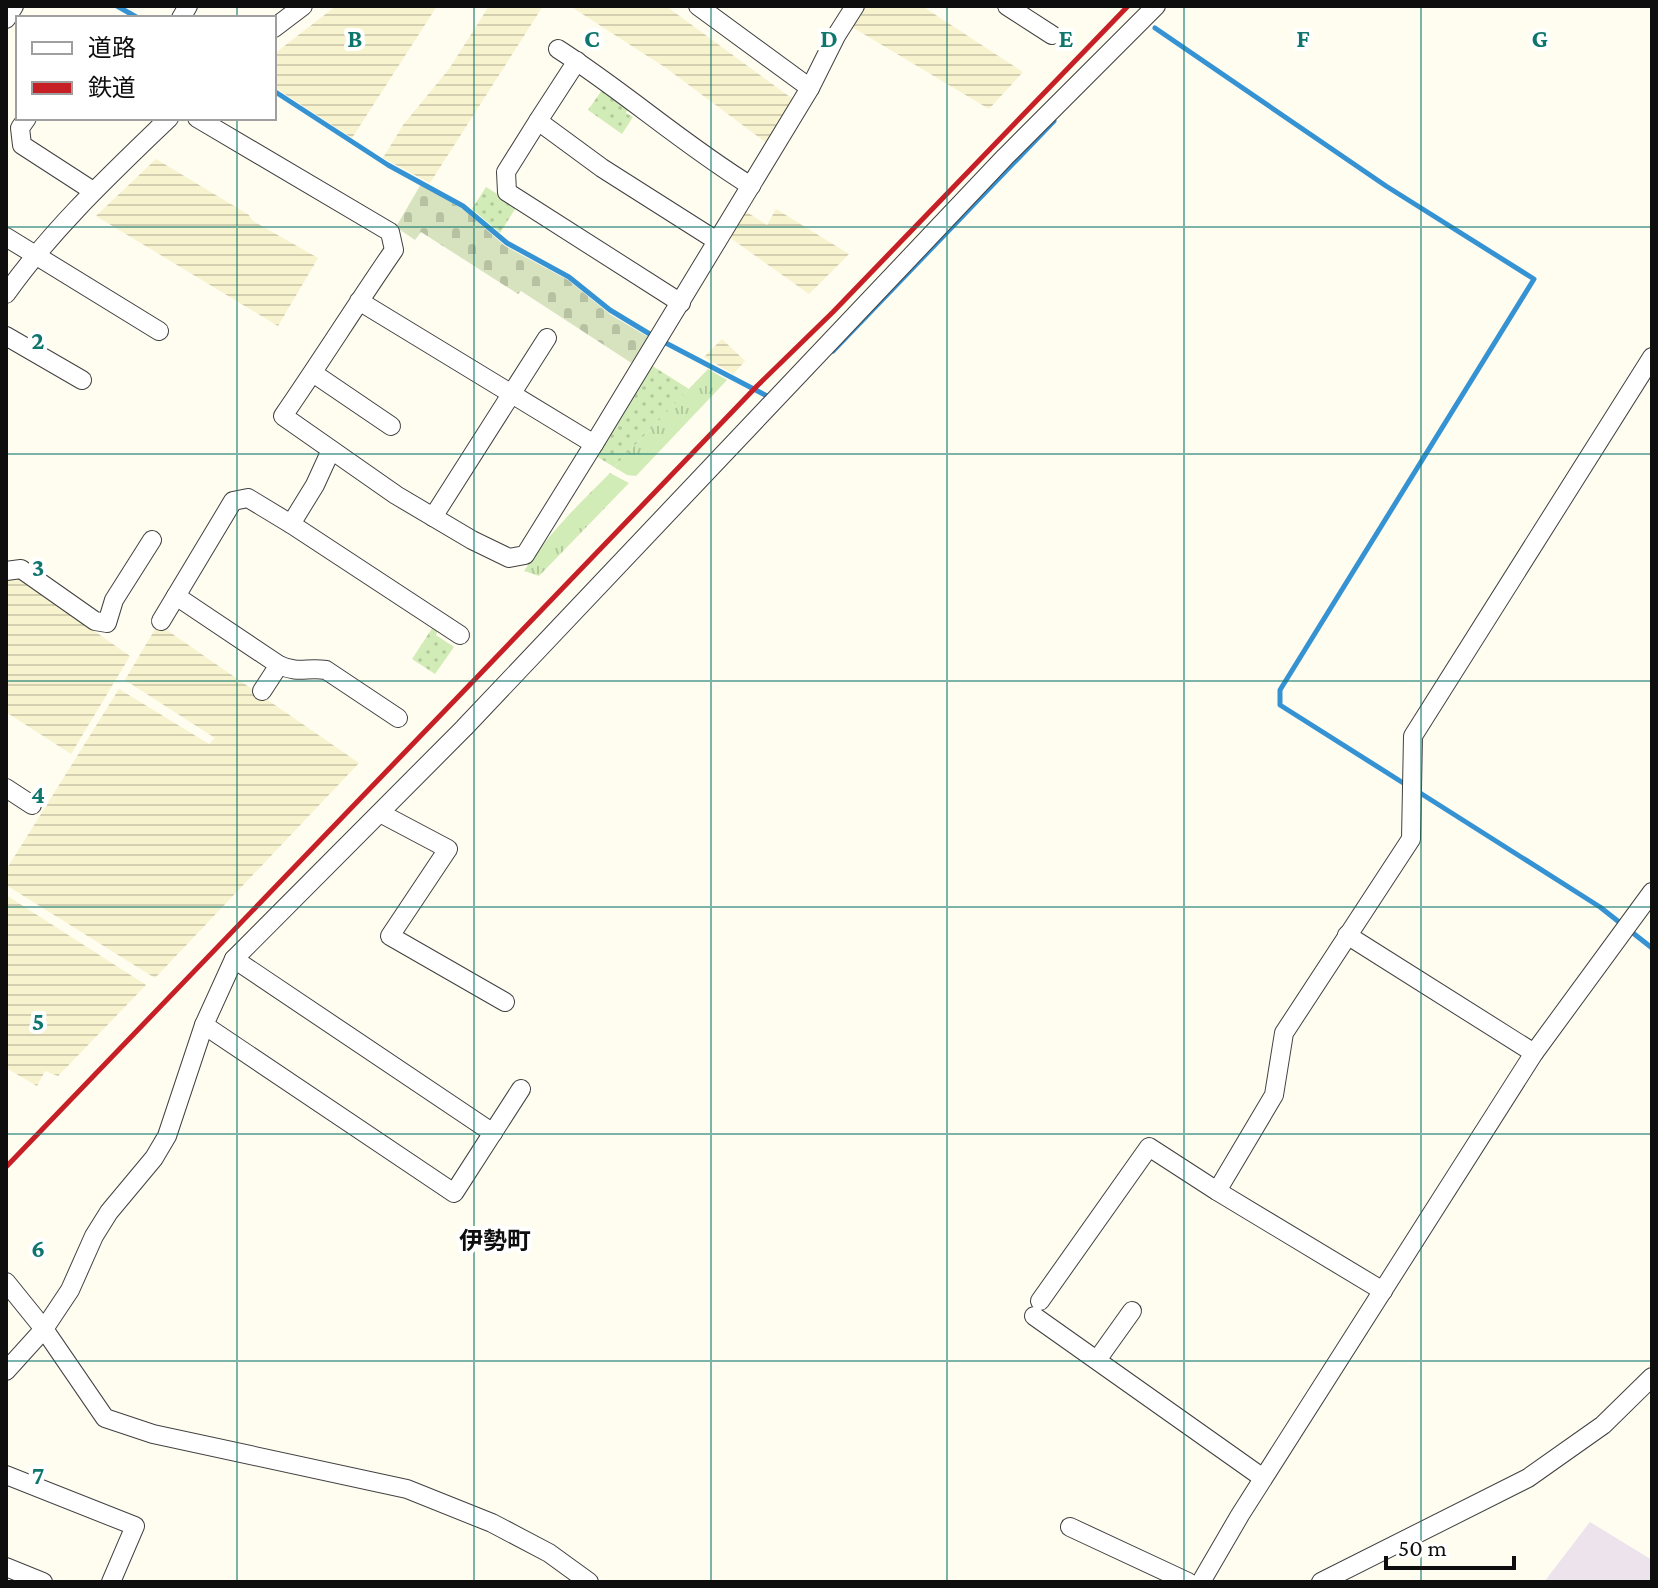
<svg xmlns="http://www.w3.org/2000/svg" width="1658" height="1588" font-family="'Crimson Pro','Noto Sans JP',serif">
  <defs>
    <pattern id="farmland-rules" width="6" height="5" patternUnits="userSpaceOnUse" patternTransform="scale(2)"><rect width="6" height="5" fill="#f7f3ce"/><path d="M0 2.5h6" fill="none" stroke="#d3cfb0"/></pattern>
    <pattern id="grass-tufts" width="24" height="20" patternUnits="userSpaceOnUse" patternTransform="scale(2)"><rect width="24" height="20" fill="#d2ecb7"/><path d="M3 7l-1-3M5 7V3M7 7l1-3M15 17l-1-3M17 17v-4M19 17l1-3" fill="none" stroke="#b3c99c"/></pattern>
    <pattern id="cemetery-stones" width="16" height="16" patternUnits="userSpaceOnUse" patternTransform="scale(2)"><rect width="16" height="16" fill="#d7e3bf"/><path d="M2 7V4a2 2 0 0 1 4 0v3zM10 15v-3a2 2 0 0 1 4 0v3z" fill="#b7c2a3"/></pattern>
    <pattern id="park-dots" width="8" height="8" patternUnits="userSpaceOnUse" patternTransform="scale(2)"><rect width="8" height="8" fill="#d2ecb7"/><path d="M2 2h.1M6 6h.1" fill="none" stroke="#b3c99c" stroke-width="1.8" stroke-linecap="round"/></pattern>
  </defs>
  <rect width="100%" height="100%" fill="#fffcf0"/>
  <path fill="#ece3ed" d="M1590,1522L1652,1560V1582H1544Z"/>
  <g fill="url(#farmland-rules)">
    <path d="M336,6H437L352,138L274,87V54Z"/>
    <path d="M489,6H543L430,183L383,158L403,125L449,69Z"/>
    <path d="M570,6H666L794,100L768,144L666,68Z"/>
    <path d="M867,6H922L1023,72L989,109L852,27Z"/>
    <path d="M156,159L249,215L253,221L318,258L278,326L96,216Z"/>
    <path d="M776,209L849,254L809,294L729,237L745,211L767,225Z"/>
    <path d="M722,339L745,361L733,374L704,357Z"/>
    <path d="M17,577L130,656L71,754L6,712V579Z"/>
    <path d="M158,624L359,763L155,978L6,885V870L119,689L209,744L215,738L125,680Z"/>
    <path d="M6,895L146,985L58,1076L45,1071L37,1086L6,1068Z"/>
  </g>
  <g fill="url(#grass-tufts)">
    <path d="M708,369L727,380L636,476L627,475L614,467Z"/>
    <path d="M610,473L629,483L539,576L524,571C549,533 578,505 610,473Z"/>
  </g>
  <path fill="url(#cemetery-stones)" d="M421,184L464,210L505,246L568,280L611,315L650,338L633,364L521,291L518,294L421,232L415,240L396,227Z"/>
  <g fill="url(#park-dots)">
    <path d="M602,90L628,108L626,113L633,117L622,134L588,110Z"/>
    <path d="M486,187L517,206L500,233L472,209Z"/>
    <path d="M651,365L689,389L614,467L596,456Z"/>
    <path d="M433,627L438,630L436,635L454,647L435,674L412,659Z"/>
  </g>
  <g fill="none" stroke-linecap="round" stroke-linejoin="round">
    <g stroke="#3593d4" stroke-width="5">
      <path d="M117,6L138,18"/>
      <path d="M1155,28L1386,186L1534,279L1280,690V705L1408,786"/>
      <path d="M274,91L388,165L463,206L507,243L569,277L610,310L653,336"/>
      <path d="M662,341L767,396"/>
      <path d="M833,351L1054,121"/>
      <path d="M1417,791L1600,907L1652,948"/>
    </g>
    <defs>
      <g id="minor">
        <path d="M698,6L810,88L836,36L855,6"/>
        <path d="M1007,6L1052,35"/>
        <path d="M181,18L188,6"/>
        <path d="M6,19L14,6"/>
        <path d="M274,28L303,6"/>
        <path d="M558,49C625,92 684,145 751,186"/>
        <path d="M577,61L538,121L602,168L717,241"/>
        <path d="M27,118L20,128L22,145L93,191"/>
        <path d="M197,118L390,232L394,250C356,305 321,361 283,416L396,495L472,540L509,558L525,555L594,444L359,301"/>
        <path d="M538,121L506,172L507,192L681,303"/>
        <path d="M6,237L159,331"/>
        <path d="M6,294C53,228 111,174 169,118"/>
        <path d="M6,336L82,380"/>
        <path d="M313,373L391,426"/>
        <path d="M594,444L810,88"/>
        <path d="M331,450L315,485L291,524L248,498L233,501L176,596L279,665C299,674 306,667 326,670L398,718"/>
        <path d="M433,517L547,338"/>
        <path d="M291,524L460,635"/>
        <path d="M6,571L21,569L95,621L107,623L114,600L152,540"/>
        <path d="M161,621L176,596"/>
        <path d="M262,691L279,665"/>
        <path d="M6,788L32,805"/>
        <path d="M380,813L448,849L390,936L505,1002"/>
        <path d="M1347,935L1534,1053"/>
        <path d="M234,959L493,1133"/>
        <path d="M204,1025L454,1193L521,1089"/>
        <path d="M1217,1191L1274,1095L1284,1033L1411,839L1413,736L1652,357"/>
        <path d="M6,1282L44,1329L105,1418L153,1434L407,1489L492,1523L549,1553L589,1582"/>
        <path d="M1040,1301L1149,1147L1217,1191L1383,1291"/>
        <path d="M1034,1316L1263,1478"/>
        <path d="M1097,1360L1132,1311"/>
        <path d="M6,1371L44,1329L70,1290L94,1236L109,1212L154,1158L167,1136L204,1025L234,959L464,728L1005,157L1156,6"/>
        <path d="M6,1475L135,1526L111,1582"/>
        <path d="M1070,1527L1188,1582"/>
        <path d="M6,1567L43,1582"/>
        <path d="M1201,1582L1240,1515L1534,1053L1652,892"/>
        <path d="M1321,1582L1528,1478L1603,1425L1652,1377"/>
      </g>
    </defs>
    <use href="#minor" stroke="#414141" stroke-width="20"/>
    <use href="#minor" stroke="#fff" stroke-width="18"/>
    <path stroke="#c61f26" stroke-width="5" d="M6,1167L757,386L833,312L1128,6"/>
  </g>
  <path fill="none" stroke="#0f766e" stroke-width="2" stroke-opacity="0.55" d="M237,6V18M474,6V1582M711,6V1582M947,6V1582M1184,6V1582M1421,6V1582M237,118V1582M6,227H1652M6,454H1652M6,681H1652M6,907H1652M6,1134H1652M6,1361H1652"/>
  <g text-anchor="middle" stroke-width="8" stroke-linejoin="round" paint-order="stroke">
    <g font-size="24" font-weight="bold" fill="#0e0e0e" stroke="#fff">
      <text x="495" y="1249">伊勢町</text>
    </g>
  </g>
  <g font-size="26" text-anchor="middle" font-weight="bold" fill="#0f766e" stroke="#fff" stroke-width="8" stroke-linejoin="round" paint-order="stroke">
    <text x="355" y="47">B</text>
    <text x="592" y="47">C</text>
    <text x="829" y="47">D</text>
    <text x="1066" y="47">E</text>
    <text x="1303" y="47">F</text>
    <text x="1540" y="47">G</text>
    <text x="38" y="349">2</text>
    <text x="38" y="576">3</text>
    <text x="38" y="803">4</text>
    <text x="38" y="1030">5</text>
    <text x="38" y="1257">6</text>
    <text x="38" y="1484">7</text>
  </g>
  <rect width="1658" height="1588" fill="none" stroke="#0e0e0e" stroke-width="16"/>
  <rect x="16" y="16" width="260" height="104" fill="#ffffff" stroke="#9f9f9f" stroke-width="2"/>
  <rect x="32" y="42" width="40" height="12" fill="#ffffff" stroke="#9f9f9f" stroke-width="2"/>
  <text x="88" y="56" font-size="24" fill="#0e0e0e">道路</text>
  <rect x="32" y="82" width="40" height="12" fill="#c61f26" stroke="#9f9f9f" stroke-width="2"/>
  <text x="88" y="96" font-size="24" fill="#0e0e0e">鉄道</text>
  <path d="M1386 1556v12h128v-12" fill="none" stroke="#0e0e0e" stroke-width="4"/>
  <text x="1398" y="1556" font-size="24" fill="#0e0e0e" stroke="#ffffff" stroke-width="6" paint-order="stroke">50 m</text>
</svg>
